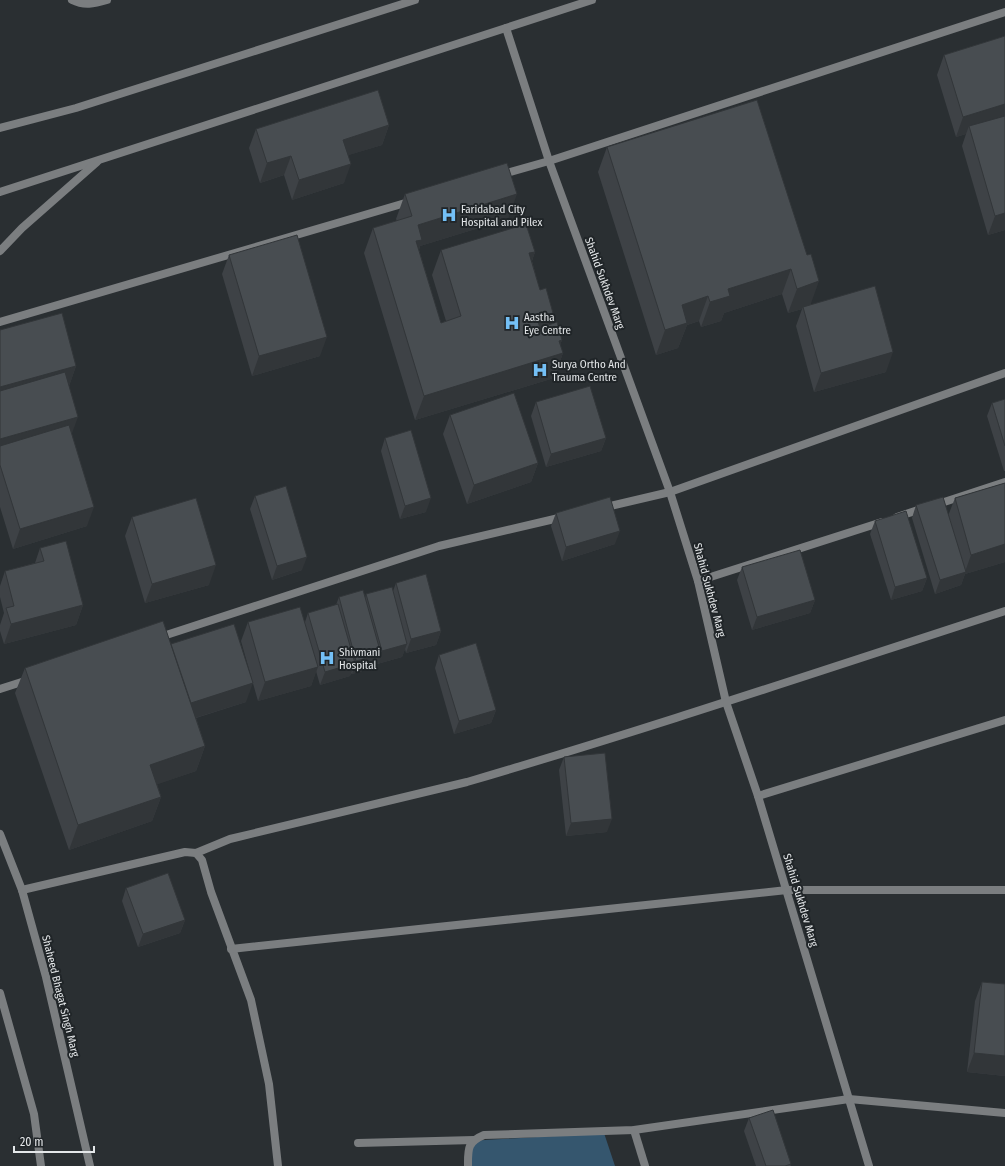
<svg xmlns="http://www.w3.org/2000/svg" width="1005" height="1166" font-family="'Fira Sans Condensed',sans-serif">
  <rect width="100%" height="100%" fill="#2a2f32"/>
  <path fill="#35566e" d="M604,1133L615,1166H471L469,1141Z"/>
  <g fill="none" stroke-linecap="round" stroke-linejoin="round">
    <g stroke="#7b7e80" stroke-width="8">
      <path d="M72,0C84,6 94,4 107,0"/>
      <path d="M506,28L549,161L670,492L698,581L726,702L758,796L869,1166"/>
      <path d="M500,175L549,161L1005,12"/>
      <path d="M0,322L412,201"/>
      <path d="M935,505L1005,482"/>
      <path d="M602,508L670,492L1005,373"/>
      <path d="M897,517L924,508"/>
      <path d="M698,581L882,522"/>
      <path d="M157,638L439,546L563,517"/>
      <path d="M0,689L28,680"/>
      <path d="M758,796L1005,720"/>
      <path d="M196,853L230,839L467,782C648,729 826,669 1005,611"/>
      <path d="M22,890L185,852L196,853L202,860L211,892L251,1000L269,1084L278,1166"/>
      <path d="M231,949L787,890H1005"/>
      <path d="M634,1130L645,1166"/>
      <path d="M358,1143L474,1140"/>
      <path d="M468,1166C468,1149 467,1142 484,1135L634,1130L849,1099L1005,1113"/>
    </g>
    <g stroke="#7b7e80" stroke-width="8">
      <path d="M0,128L76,108L415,0"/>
      <path d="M0,192L592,0"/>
      <path d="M0,251L22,228L97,162"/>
      <path d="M0,834L22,890L46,977L90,1166"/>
      <path d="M0,993L34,1114L41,1166"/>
    </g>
  </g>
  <g fill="#3e4246">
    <path d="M1005,36V230L988,235L962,146L966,134L956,137L937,75L944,55Z"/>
    <path d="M757,100L811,305L886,372L814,392L796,326L802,309L788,313L782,294L724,313L721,321L701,327L699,321L687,325L678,348L656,355L598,172L607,147Z"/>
    <path d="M389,125L382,145L348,155L344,183L292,200L284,175L260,183L249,148L256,129Z"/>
    <path d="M405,194L508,219L420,246L419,250L441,323L446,321L432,275L441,250L535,252L532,261L549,325L562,340L560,345L563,353L554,378L415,420L364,253L373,228L397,221L396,219Z"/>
    <path d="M229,255L320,356L252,376L222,274Z"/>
    <path d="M0,330L76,366L69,386L71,434L87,526L13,549L0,507Z"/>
    <path d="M1005,399V471H1004L987,416L992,403Z"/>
    <path d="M536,402L606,438L601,451L546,467L531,416Z"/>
    <path d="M450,415L538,463L531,482L467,504L443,434Z"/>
    <path d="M385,438L426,512L400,519L381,451Z"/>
    <path d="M1005,483V562L965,574L961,585L935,594L912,518L916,505L948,516L955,498Z"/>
    <path d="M255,496L302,570L272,580L250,509Z"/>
    <path d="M556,513L615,544L562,561L551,526Z"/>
    <path d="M132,517L209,585L145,603L125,536Z"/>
    <path d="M875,521L927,578L922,591L891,600L870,534Z"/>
    <path d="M40,548L83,605L76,625L4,644L0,631V625L4,613L0,597V586L5,571L35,563Z"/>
    <path d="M742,567L815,600L810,613L752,630L737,580Z"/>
    <path d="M396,583L441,631L436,645L406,653L405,649L402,657L377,664L376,667L352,674L351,673L350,676L320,685L316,671L311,686L258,701L241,641L248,622H305L308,613L336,605L339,597L365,598L366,594L393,591Z"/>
    <path d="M171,644L246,702L196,718L205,746L196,771L157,784L161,797L152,821L69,850L15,693L25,668Z"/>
    <path d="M439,655L496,710L491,723L454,734L435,668Z"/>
    <path d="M564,757L607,832L566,836L559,770Z"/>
    <path d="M126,888L185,920L180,933L138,947L122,901Z"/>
    <path d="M982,982L1005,984V1076L967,1072L975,1001Z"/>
    <path d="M749,1118L791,1166H756L744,1131Z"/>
  </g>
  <g fill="#323639">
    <path d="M1005,104V121L969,126L966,134L956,137L963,117Z"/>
    <path d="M389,125L382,145L336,159L343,140Z"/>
    <path d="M291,156L284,175L260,183L267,163Z"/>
    <path d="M351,164L344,183L292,200L299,180Z"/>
    <path d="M517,194L508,219L420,246L413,265L418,225Z"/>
    <path d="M1005,213V230L988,235L995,216Z"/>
    <path d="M535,252L526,277L529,253Z"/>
    <path d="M791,269L782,294L724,313L721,321L701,327L710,302L728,289Z"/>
    <path d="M819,281L810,306L803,307L802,309L788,313L797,289Z"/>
    <path d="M708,296L699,321L687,325L678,348L656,355L665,330L682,305Z"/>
    <path d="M553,313L544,338L528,343L537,318Z"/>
    <path d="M327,337L320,356L252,376L259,356Z"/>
    <path d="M562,340L556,355L563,353L554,378L415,420L424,396Z"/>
    <path d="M893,352L886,372L814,392L821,373Z"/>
    <path d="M76,366L69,386L0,404V387Z"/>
    <path d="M78,417L71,436L0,456V439Z"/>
    <path d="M606,438L601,451L546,467L551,454Z"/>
    <path d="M538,463L531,482L467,504L474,485Z"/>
    <path d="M431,498L426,512L400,519L405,506Z"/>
    <path d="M94,507L87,526L13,549L20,529Z"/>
    <path d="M620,531L615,544L562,561L566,547Z"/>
    <path d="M1005,544V562L965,574L961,585L935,594L940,580L965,572L971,555Z"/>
    <path d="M307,557L302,570L272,580L277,566Z"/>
    <path d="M216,565L209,585L145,603L152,584Z"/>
    <path d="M927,578L922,591L891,600L895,587Z"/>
    <path d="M815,600L810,613L752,630L757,617Z"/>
    <path d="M83,605L76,625L4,644L11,624Z"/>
    <path d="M441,631L436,645L406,653L411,639Z"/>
    <path d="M407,644L402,657L377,664L376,667L352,674L356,661L380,654L382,651Z"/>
    <path d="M355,663L350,676L320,685L325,672Z"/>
    <path d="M318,667L311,686L258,701L265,682Z"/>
    <path d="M253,683L246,702L182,722L189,703Z"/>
    <path d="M496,710L491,723L454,734L459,721Z"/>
    <path d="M205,746L196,771L141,790L150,765Z"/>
    <path d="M161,797L152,821L69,850L78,825Z"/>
    <path d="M612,819L607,832L566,836L571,823Z"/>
    <path d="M185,920L180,933L138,947L143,934Z"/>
    <path d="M974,1053L1005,1056V1076L967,1072Z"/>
  </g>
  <g fill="#484d51" stroke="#323639">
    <path d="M1005,36V104L963,117L944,55Z"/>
    <path d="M378,90L389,125L343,140L351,164L299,180L291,156L267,163L256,129Z"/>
    <path d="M757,100L807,255L811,254L819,281L797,289L791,269L728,289L730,296L710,302L708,296L682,305L687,323L665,330L607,147Z"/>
    <path d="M1005,116V213L995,216L969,126Z"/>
    <path d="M507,163L517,194L418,225L422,240L416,241L441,323L461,316L441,250L526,224L535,252L529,253L540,290L546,288L553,313L537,318L540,328L557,322L562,340L559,341L563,353L424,396L373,228L412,216L405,194Z"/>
    <path d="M297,235L327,337L259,356L229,255Z"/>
    <path d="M875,286L893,352L821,373L803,307Z"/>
    <path d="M62,313L76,366L0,387V330Z"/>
    <path d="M65,372L78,417L0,439V391Z"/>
    <path d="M590,386L606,438L551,454L536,402Z"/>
    <path d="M514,393L538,463L474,485L450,415Z"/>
    <path d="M1005,399V446L992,403Z"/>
    <path d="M69,425L94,507L20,529L0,465V446Z"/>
    <path d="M411,430L431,498L405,506L385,438Z"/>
    <path d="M1005,483V544L971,555L955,498Z"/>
    <path d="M286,486L307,557L277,566L255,496Z"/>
    <path d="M610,497L620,531L566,547L556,513Z"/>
    <path d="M943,497L966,572L940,580L916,505Z"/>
    <path d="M196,498L216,565L152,584L132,517Z"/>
    <path d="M906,511L927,578L895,587L875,521Z"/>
    <path d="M66,541L83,605L11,624L6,608L14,606L5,571L44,561L40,548Z"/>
    <path d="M800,550L815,600L757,617L742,567Z"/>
    <path d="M426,574L441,631L411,639L396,583Z"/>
    <path d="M392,587L407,644L382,651L366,594Z"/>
    <path d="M363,590L381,654L356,661L339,597Z"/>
    <path d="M338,604L355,663L325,672L308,613Z"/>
    <path d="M300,607L318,667L265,682L248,622Z"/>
    <path d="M163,621L205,746L150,765L161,797L78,825L25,668Z"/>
    <path d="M234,624L253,683L191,703L171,644Z"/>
    <path d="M476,643L496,710L459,721L439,655Z"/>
    <path d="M605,753L612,819L571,823L564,757Z"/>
    <path d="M168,873L185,920L143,934L126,888Z"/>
    <path d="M982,982L1005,984V1056L974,1053Z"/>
    <path d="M773,1110L791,1164L785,1166H766L749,1118Z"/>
  </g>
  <defs>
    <symbol id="hospital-bare" viewBox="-9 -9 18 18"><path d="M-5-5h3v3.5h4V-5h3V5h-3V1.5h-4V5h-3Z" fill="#74c0f6" stroke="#202528" stroke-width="2.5" paint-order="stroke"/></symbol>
  </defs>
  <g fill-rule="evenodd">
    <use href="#hospital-bare" x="438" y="204" width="22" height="22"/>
    <use href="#hospital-bare" x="501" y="312" width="22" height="22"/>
    <use href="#hospital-bare" x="529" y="359" width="22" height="22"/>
    <use href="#hospital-bare" x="316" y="647" width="22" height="22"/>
  </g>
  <g text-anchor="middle" stroke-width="4" stroke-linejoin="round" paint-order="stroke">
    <g font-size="11" fill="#e4e7e9" stroke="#202528" text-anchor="start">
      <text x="461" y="213">Faridabad City<tspan x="461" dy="13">Hospital and Pilex</tspan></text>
      <text x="524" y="321">Aastha<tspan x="524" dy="13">Eye Centre</tspan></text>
      <text x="552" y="368">Surya Ortho And<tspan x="552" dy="13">Trauma Centre</tspan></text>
      <text x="339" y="656">Shivmani<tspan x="339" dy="13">Hospital</tspan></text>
    </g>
    <g font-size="11" fill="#e4e7e9" stroke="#202528">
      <text transform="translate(605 283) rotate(70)" y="4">Shahid Sukhdev Marg</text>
      <text transform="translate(710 590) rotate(75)" y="4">Shahid Sukhdev Marg</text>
      <text transform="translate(801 900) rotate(73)" y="4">Shahid Sukhdev Marg</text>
      <text transform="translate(61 996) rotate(76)" y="4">Shaheed Bhagat Singh Marg</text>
    </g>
  </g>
  <path d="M14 1146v6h80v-6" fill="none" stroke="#e4e7e9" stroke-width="2"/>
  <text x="20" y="1146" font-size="12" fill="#e4e7e9" stroke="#202528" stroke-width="3" paint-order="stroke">20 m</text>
</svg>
